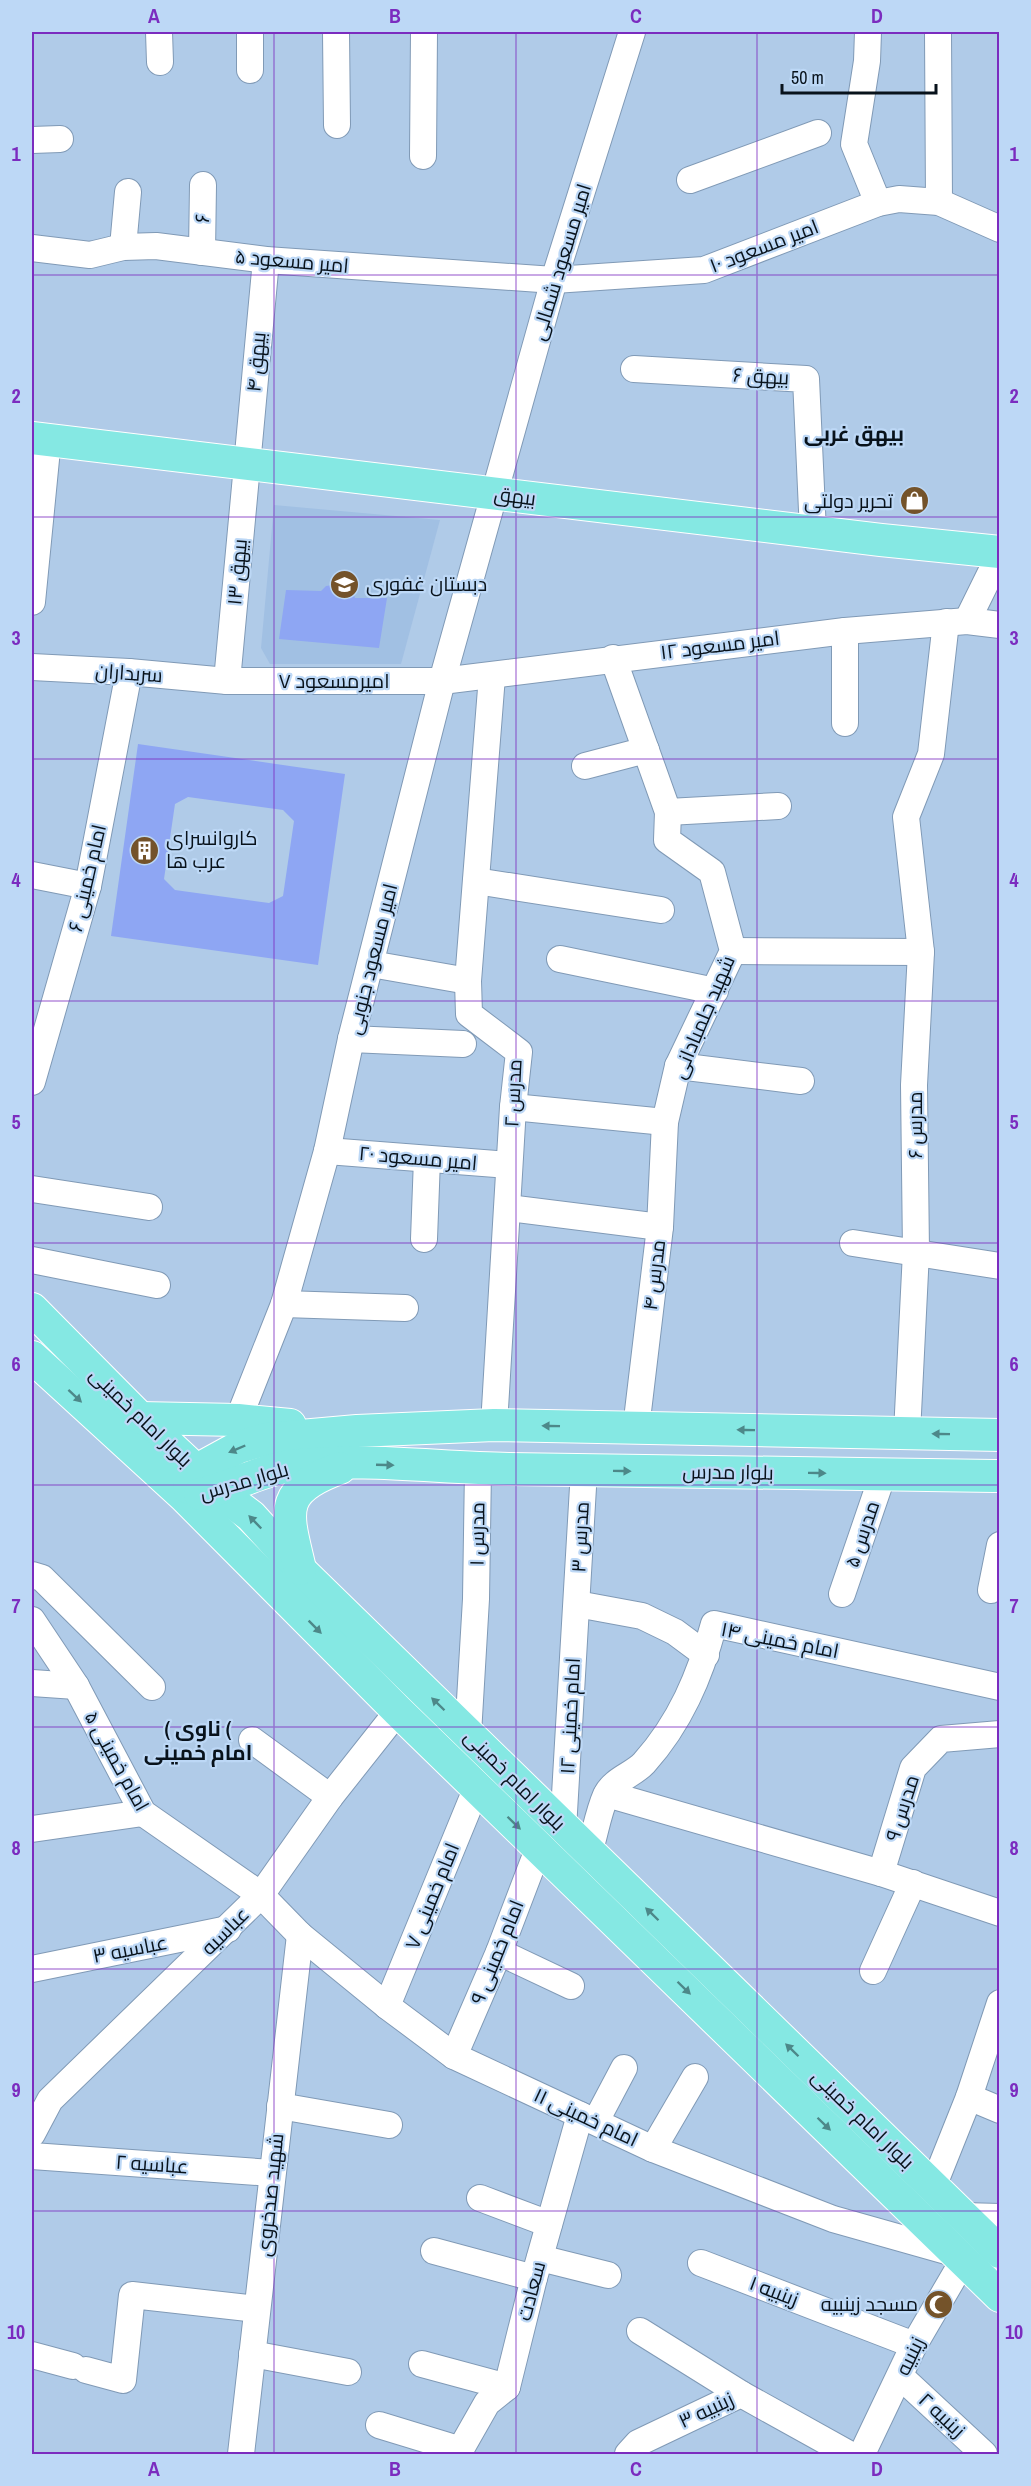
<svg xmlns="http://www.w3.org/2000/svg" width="1031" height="2486" font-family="'Archivo Narrow',Cairo,sans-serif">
  <rect width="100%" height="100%" fill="#b0cbe8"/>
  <path fill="#a1c0e3" d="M274,505L440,520L401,664H270L261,648Z"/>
  <g fill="#8ea6f3" fill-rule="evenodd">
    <path d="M333,585L353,592L355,598H387L379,648L279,639L286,590L321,591L326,586Z"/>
    <path d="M138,744L345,774L318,965L111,936ZM188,797L283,810L294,821L283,896L269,903L175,890L164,879L175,804Z"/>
  </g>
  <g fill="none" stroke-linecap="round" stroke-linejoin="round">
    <defs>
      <g id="minor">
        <path d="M159,32L160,62"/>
        <path d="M336,32L337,125"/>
        <path d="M868,32L867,61L854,144L878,203"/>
        <path d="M938,32L939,202"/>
        <path d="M250,70V32"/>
        <path d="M32,140L60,139"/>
        <path d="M423,156L424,32"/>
        <path d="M690,180L818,133"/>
        <path d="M123,247L128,192"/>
        <path d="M32,248L90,255L123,247L156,246L266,260L554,280L704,270L878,203L899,199L939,202L1000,229"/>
        <path d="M202,252L203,185"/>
        <path d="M634,369L806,379L813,532"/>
        <path d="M32,602L48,439"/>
        <path d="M967,621L1000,554"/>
        <path d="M613,658L668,812L667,840L712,872L733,951L678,1066L665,1122L660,1227L636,1428"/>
        <path d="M32,667L129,672L227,681H442L845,631L967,621L1000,625"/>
        <path d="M492,676L468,981L469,1014L519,1052L513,1107L494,1425"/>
        <path d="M227,681L266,260"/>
        <path d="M845,723V631"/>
        <path d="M585,766L646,750"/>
        <path d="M668,812L778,806"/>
        <path d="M32,875L88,886"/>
        <path d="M476,881L661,910"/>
        <path d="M733,951L921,952"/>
        <path d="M560,959L715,991"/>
        <path d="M371,964L468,981"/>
        <path d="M351,1039L463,1044"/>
        <path d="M678,1066L801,1081"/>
        <path d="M32,1082L88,886L129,672"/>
        <path d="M513,1107L665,1122"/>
        <path d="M327,1151L509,1165"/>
        <path d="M32,1189L149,1207"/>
        <path d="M508,1208L660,1227"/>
        <path d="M424,1239L427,1159"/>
        <path d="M853,1243L1000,1266"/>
        <path d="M32,1260L157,1285"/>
        <path d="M284,1304L405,1308"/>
        <path d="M238,1420L284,1304L327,1151L351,1039L442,681L554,280L632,32"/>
        <path d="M907,1433L916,1252L914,1085L921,952L906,817L931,754L946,622"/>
        <path d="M32,1575L42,1578L152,1687"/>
        <path d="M991,1590L1000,1545"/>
        <path d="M842,1594L883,1474"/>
        <path d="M577,1604L642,1616L675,1632L706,1655"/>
        <path d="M32,1620L76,1686L143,1813L261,1895L300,1935L387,2006L454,2056L653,2149L833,2219L957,2254"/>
        <path d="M32,1683L76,1686"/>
        <path d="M468,1734L476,1599L478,1469"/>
        <path d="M252,1740L330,1797"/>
        <path d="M607,1794L881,1873L1000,1913"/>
        <path d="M32,1829L143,1813"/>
        <path d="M563,1829L584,1470"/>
        <path d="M589,1853C595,1834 598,1813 606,1795C614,1779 633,1775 644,1763C680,1723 700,1676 714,1624L1000,1687"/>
        <path d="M881,1873L913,1768L941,1739L1000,1734"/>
        <path d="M499,1952L571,1986"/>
        <path d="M32,1969L228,1929"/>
        <path d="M873,1971L913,1883"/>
        <path d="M387,2006L477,1787"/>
        <path d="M454,2056L499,1952L539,1847"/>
        <path d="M969,2097L1000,2110"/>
        <path d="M280,2106L389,2125"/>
        <path d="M596,2121L624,2068"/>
        <path d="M32,2134L50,2100L261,1895L330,1797L398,1711"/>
        <path d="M653,2149L695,2077"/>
        <path d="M32,2156L272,2173"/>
        <path d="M933,2187L969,2097L1000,2003"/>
        <path d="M480,2198L549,2224"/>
        <path d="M963,2216L1000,2217"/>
        <path d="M434,2251L534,2278"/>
        <path d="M540,2258L608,2275"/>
        <path d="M701,2263L914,2345"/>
        <path d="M640,2331L741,2394"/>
        <path d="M252,2354L348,2372"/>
        <path d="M32,2355L73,2366"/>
        <path d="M422,2364L507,2387"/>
        <path d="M86,2370L123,2380L132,2295L257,2309"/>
        <path d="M900,2376L984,2454"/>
        <path d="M379,2425L461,2450"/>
        <path d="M241,2454L300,1935"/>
        <path d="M458,2454L487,2403L507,2387L534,2278L580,2115"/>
        <path d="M628,2454L638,2443L741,2394L849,2454"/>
        <path d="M862,2454L914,2345L963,2261"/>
      </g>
      <g id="major">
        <path d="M32,438L881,540L1000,552"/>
        <path d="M32,1309L140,1418L218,1491L251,1516L301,1571L1000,2252"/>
        <path d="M32,1357L185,1497L398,1711L1000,2296"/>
        <path d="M140,1418L238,1420L290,1425"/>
        <path d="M189,1488L197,1470L239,1447L267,1439L357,1431L494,1425L1000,1435"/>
        <path d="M200,1494C232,1488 259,1470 291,1466C362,1457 437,1468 509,1469C672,1471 836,1474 1000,1476"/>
        <path d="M300,1569C287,1513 276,1491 340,1468"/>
      </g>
    </defs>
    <use href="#minor" stroke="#809ab6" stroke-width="28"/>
    <use href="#major" stroke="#fff" stroke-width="34"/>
    <use href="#minor" stroke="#fff" stroke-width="26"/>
    <use href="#major" stroke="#85e8e3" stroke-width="32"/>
  </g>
  <defs><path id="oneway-solid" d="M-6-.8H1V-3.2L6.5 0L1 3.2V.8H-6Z" transform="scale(1.5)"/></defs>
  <g fill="#4d8889">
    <use href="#oneway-solid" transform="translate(75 1396) rotate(43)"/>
    <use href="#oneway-solid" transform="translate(551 1426) rotate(-179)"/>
    <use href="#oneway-solid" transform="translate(746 1430) rotate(-179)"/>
    <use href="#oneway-solid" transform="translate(941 1434) rotate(-179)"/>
    <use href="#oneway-solid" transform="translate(237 1449) rotate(157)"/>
    <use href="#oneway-solid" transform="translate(385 1465) rotate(2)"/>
    <use href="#oneway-solid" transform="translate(622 1471) rotate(1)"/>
    <use href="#oneway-solid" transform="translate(817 1473) rotate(1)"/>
    <use href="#oneway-solid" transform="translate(255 1522) rotate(-134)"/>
    <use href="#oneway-solid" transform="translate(315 1627) rotate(45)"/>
    <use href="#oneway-solid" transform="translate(438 1704) rotate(-136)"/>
    <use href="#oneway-solid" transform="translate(514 1823) rotate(44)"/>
    <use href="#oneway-solid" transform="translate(652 1914) rotate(-136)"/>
    <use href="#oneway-solid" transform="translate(684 1988) rotate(44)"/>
    <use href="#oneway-solid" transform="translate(792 2050) rotate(-136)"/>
    <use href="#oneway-solid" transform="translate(824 2124) rotate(44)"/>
  </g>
  <path fill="none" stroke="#7b2cbf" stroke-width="1.5" stroke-opacity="0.55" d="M274,32V2454M516,32V2454M757,32V2454M32,275H1000M32,517H1000M32,759H1000M32,1001H1000M32,1243H1000M32,1485H1000M32,1727H1000M32,1969H1000M32,2211H1000"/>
  <defs>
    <symbol id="shop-disc" viewBox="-11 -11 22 22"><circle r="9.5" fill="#74532a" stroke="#bdd8f6"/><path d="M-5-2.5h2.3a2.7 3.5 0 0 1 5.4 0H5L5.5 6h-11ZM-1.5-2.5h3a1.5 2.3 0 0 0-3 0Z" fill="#fff"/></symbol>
    <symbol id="school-disc" viewBox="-11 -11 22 22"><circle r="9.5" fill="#74532a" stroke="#bdd8f6"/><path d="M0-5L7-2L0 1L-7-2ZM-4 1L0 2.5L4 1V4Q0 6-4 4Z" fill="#fff"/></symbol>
    <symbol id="building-disc" viewBox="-11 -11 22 22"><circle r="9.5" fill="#74532a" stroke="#bdd8f6"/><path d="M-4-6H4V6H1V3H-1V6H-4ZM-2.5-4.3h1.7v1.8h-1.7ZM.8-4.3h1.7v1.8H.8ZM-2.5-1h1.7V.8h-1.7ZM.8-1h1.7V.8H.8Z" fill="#fff"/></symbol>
    <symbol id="mosque-disc" viewBox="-11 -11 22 22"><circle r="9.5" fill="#74532a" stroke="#bdd8f6"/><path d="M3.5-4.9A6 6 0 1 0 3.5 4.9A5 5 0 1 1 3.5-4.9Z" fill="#fff"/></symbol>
  </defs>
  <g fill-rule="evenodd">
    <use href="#shop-disc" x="898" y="484" width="33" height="33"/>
    <use href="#school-disc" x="328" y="568" width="33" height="33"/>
    <use href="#building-disc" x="128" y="834" width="33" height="33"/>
    <use href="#mosque-disc" x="922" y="2288" width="33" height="33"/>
  </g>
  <g text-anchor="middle" stroke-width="4.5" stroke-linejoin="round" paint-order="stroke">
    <g font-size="20" fill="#08121b" stroke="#bdd8f6">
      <text transform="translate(202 218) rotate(-89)" y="7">۶</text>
      <text transform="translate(764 246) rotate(-21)" y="7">امیر مسعود ۱۰</text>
      <text transform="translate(292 261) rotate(5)" y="7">امیر مسعود ۵</text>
      <text transform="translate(561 262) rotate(-73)" y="7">امیر مسعود شمالی</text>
      <text transform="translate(256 362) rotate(-85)" y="7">بیهق ۴</text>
      <text transform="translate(761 376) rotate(3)" y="7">بیهق ۶</text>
      <text transform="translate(515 496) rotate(7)" y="7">بیهق</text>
      <text transform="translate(237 572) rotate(-85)" y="7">بیهق ۱۳</text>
      <text transform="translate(720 645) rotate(-7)" y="7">امیر مسعود ۱۲</text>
      <text transform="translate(129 673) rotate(4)" y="7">سربداران</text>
      <text x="334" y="688">امیرمسعود ۷</text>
      <text transform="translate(87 878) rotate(-77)" y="7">امام خمینی ۶</text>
      <text transform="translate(372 959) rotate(-76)" y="7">امیر مسعود جنوبی</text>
      <text transform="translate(703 1017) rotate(-67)" y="7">شهید جلمبادانی</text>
      <text transform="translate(513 1093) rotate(-87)" y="7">مدرس ۲</text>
      <text transform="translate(915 1125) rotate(-90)" y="7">مدرس ۶</text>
      <text transform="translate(418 1158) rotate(5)" y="7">امیر مسعود ۲۰</text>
      <text transform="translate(654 1275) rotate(-83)" y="7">مدرس ۴</text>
      <text transform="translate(141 1417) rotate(44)" y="7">بلوار امام خمینی</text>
      <text transform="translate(728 1472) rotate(1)" y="7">بلوار مدرس</text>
      <text transform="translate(244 1481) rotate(-16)" y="7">بلوار مدرس</text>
      <text transform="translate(477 1534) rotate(-89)" y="7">مدرس ۱</text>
      <text transform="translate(862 1534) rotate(-71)" y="7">مدرس ۵</text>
      <text transform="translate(580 1537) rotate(-87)" y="7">مدرس ۳</text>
      <text transform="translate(780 1640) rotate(11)" y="7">امام خمینی ۱۴</text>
      <text transform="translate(570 1716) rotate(-87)" y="7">امام خمینی ۱۲</text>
      <text transform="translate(117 1761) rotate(61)" y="7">امام خمینی ۵</text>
      <text transform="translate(515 1780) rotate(45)" y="7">بلوار امام خمینی</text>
      <text transform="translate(902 1808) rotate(-72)" y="7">مدرس ۹</text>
      <text transform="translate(432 1896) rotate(-68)" y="7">امام خمینی ۷</text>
      <text transform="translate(225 1931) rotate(-45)" y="7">عباسیه</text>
      <text transform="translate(130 1949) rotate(-11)" y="7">عباسیه ۳</text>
      <text transform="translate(497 1952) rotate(-68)" y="7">امام خمینی ۹</text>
      <text transform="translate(586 2117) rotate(25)" y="7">امام خمینی ۱۱</text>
      <text transform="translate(863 2119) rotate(44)" y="7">بلوار امام خمینی</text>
      <text transform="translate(152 2164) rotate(4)" y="7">عباسیه ۲</text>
      <text transform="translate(270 2195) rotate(-84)" y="7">شهید صدخروی</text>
      <text transform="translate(531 2291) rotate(-75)" y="7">سعادت</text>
      <text transform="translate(774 2291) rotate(21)" y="7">زینبیه ۱</text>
      <text transform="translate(910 2356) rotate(-64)" y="7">زینبیه</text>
      <text transform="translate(706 2410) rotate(-25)" y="7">زینبیه ۳</text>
      <text transform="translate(942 2415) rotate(43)" y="7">زینبیه ۲</text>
    </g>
    <g font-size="20" fill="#08121b" stroke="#bdd8f6" text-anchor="end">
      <text x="893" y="508">تحریر دولتی</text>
      <text x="366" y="591" text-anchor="start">دبستان غفوری</text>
      <text x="166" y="845" text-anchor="start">کاروانسرای<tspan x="166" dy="23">عرب ها</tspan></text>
      <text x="918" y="2311">مسجد زینبیه</text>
    </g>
    <g font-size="21" font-weight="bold" fill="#08121b" stroke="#bdd8f6">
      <text x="854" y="441">بیهق غربی</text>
      <text x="198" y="1736">( ناوی (<tspan x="198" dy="24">امام خمینی</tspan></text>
    </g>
  </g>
  <rect width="1031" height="2486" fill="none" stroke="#bdd8f6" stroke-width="66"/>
  <path d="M782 84v9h154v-9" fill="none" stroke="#08121b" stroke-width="3"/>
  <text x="791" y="84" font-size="18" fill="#08121b" stroke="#bdd8f6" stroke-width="4.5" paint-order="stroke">50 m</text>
  <rect x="33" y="33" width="965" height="2420" fill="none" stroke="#7b2cbf" stroke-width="2"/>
  <g font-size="20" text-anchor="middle" font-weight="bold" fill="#7b2cbf">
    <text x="154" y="23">A</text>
    <text x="395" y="23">B</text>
    <text x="636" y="23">C</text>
    <text x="877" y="23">D</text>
    <text x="16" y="161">1</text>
    <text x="1014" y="161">1</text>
    <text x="16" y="403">2</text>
    <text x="1014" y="403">2</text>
    <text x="16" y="645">3</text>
    <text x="1014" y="645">3</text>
    <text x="16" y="887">4</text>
    <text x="1014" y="887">4</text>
    <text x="16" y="1129">5</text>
    <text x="1014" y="1129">5</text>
    <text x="16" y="1371">6</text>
    <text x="1014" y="1371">6</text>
    <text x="16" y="1613">7</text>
    <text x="1014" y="1613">7</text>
    <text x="16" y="1855">8</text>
    <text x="1014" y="1855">8</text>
    <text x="16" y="2097">9</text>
    <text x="1014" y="2097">9</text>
    <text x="16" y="2339">10</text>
    <text x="1014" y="2339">10</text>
    <text x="154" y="2476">A</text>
    <text x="395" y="2476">B</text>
    <text x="636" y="2476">C</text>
    <text x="877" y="2476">D</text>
  </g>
</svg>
